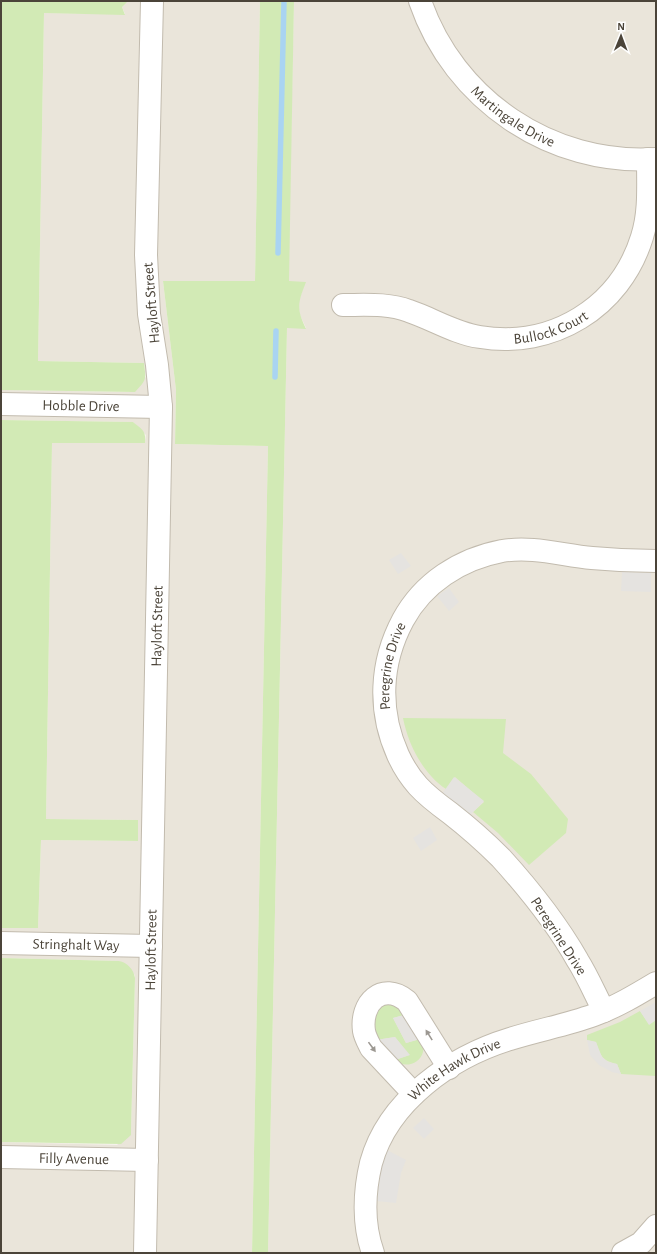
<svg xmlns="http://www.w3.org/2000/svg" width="657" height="1254" font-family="'Alegreya Sans',sans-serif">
  <rect width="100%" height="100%" fill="#f6f3ec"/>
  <g fill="#eae5da">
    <path d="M108,1H260L255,282L163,281L176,390L175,444L268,446L252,1253H1V1142L117,1145L131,1131L135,975L119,961L1,958V928H38L41,840L138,841V820L46,819L52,442L145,443L146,435L133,422L1,420V390L129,392L146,377L144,363L38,361L44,13L125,14L122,7L126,2Z"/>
    <path d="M294,1H656V1253H268L287,328H306L300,315L298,304L305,282H288Z"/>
  </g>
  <g fill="#d2eab5">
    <path d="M1,1L127,2L122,7L125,15L44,13L38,361L144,363C146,380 147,379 135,392L1,390Z"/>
    <path d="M260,1H294L289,281L306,282C298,303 296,308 306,329L287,328L268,1253H252L268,446L175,444L176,390L163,281H255Z"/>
    <path d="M1,420L133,422C143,430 146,431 145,443H52L46,819L138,820V841L41,840L38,928H1Z"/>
    <path d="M403,718L506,719L503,753L531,774L568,819L566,833L529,865L498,833L473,812L484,802L455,777L446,789C423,774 408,744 403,718Z"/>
    <path d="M1,958L119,961C127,962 134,970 135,978L131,1131V1135L121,1144L1,1142Z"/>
    <path d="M393,1002L404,1015L393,1018L406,1043L420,1039C422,1043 424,1047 423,1052C420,1064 404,1069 395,1060L409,1055L395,1037L376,1040C373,1024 372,1018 381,1005Z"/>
    <path d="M640,1011L649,1024L656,1020V1076L621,1074L617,1064C603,1061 600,1056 596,1042L587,1040V1035L620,1022Z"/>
  </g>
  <g fill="#e5e3e0">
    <path d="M401,553L411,566L398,574L389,560Z"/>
    <path d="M622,572L651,573V592L621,591Z"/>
    <path d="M449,588L459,602L449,611L437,596Z"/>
    <path d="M454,777L484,801L470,815L442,794Z"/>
    <path d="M430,827L437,840L421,851L413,838Z"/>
    <path d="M656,1002V1020L649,1025L640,1011Z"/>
    <path d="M404,1015L420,1039L406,1043L393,1018Z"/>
    <path d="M395,1037L410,1055L395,1060L376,1040Z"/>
    <path d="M587,1040L596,1042L602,1057L608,1062L617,1064L621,1074L612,1072L599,1065L590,1055Z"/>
    <path d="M424,1118L434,1129L424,1139L413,1128Z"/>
    <path d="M387,1150L406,1160L401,1173L396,1203L376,1201L380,1170Z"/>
  </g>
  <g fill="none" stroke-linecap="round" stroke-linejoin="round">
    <g stroke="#a9d4f2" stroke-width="5.5">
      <path d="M278,253L284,1"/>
      <path d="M275,377L276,331"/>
    </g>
    <defs>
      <g id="minor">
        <path id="s1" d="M420,1C454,100 551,166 656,159"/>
        <path id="s2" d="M343,305C365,305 388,303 409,311C433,319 454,333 480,337C552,349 620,308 642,237C650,212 648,186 648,159"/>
        <path id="s3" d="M1,404L161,407"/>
        <path id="s4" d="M1,943L151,946"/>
        <path id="s5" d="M604,1011C595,994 588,977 578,961C557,924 530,890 501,858C485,842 468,827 450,813C439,805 428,797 418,786C410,777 403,766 398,755C378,711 380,663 403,620C423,583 460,559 502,551C533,546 561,555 592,558C613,560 635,561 656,561"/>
        <path d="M414,1094L371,1048C368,1042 365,1037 364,1031C360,1003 382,981 407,1001L449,1068"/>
        <path id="s6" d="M1,1157L147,1160"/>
        <path id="s7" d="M145,1253L161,407L157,365L149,314L146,255L152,1"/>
        <path id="s8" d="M373,1253C363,1225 364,1192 371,1163C388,1101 451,1057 510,1039C538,1030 567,1025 594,1015C616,1007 636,995 656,983"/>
        <path d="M623,1253L641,1243L656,1226"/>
      </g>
    </defs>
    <use href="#minor" stroke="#c2bbae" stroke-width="24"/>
    <use href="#minor" stroke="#fff" stroke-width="22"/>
  </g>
  <defs><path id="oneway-solid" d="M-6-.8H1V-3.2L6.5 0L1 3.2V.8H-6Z"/></defs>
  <g fill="#9c9892">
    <use href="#oneway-solid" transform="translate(429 1035) rotate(-122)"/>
    <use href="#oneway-solid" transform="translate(372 1047) rotate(54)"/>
  </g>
  <g text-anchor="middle" stroke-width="3" stroke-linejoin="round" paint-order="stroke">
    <g font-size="15" fill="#4b4439" stroke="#fff">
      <text dy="5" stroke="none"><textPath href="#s1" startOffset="152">Martingale Drive</textPath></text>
      <text transform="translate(151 303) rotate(-95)" y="5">Hayloft Street</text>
      <text dy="5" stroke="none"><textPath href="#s2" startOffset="215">Bullock Court</textPath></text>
      <text dy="5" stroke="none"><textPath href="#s3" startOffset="80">Hobble Drive</textPath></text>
      <text dy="5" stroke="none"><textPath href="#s7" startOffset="627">Hayloft Street</textPath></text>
      <text dy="5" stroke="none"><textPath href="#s5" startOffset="424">Peregrine Drive</textPath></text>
      <text transform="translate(559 936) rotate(57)" y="5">Peregrine Drive</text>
      <text dy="5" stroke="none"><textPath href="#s4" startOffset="75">Stringhalt Way</textPath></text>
      <text dy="5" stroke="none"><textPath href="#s7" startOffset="303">Hayloft Street</textPath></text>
      <text dy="5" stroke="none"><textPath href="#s8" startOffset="221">White Hawk Drive</textPath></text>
      <text dy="5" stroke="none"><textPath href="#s6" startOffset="73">Filly Avenue</textPath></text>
    </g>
  </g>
  <rect width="657" height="1254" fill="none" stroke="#4b4439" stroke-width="4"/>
  <g transform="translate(621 36) rotate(1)" stroke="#ffffff" stroke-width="3" paint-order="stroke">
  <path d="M0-3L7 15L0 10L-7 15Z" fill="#4b4439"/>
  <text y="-6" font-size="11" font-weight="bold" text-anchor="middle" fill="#4b4439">N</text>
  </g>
</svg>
